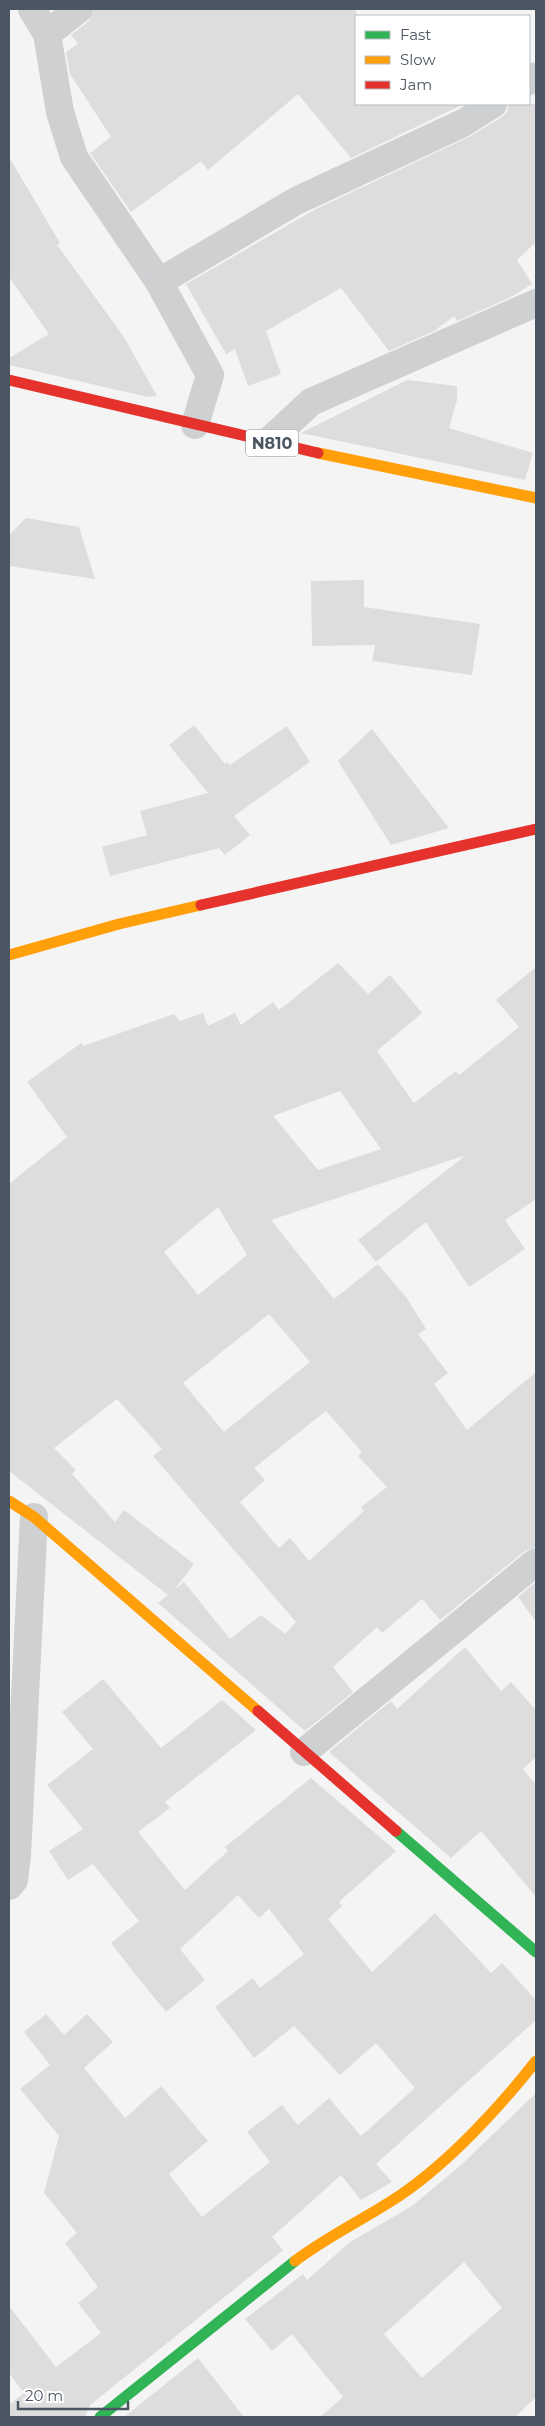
<svg xmlns="http://www.w3.org/2000/svg" width="545" height="2426" font-family="Montserrat,sans-serif">
  <rect width="100%" height="100%" fill="#f4f4f4"/>
  <g fill="#ddddde" fill-rule="evenodd">
    <path d="M94,9H356V104H464L351,158L298,94L208,170L201,161L131,212L90,153L111,137L70,74L66,52L78,44L71,35L89,21Z"/>
    <path d="M509,104H536V242L517,260L532,284L511,297L457,321L454,316L434,331L389,351L341,288L266,331L281,374L248,386L235,349L226,354L186,284L316,209L471,136L502,117L507,112Z"/>
    <path d="M9,157L60,243L57,245L124,337L157,396L148,397L9,365V358L49,334L9,277Z"/>
    <path d="M407,380L457,386V400L449,428L533,453L525,480L301,433Z"/>
    <path d="M26,518L79,527L95,579L9,566V535Z"/>
    <path d="M364,580V607L480,624L472,675L372,661L375,645L312,646L311,581Z"/>
    <path d="M194,725L225,764L227,762L230,765L287,726L310,762L234,816L250,835L225,855L219,848L110,876L102,847L147,835L140,811L208,793L169,745Z"/>
    <path d="M372,729L449,828L391,845L338,761Z"/>
    <path d="M338,963L368,994L390,975L422,1013L377,1051L414,1103L456,1071L459,1075L519,1027L496,1000L536,967V1199L505,1220L525,1249L469,1287L426,1222L376,1262L358,1240L466,1155L271,1220L334,1299L378,1264L406,1297L426,1329L418,1334L448,1373L434,1384L467,1430L536,1372V1547L526,1550L440,1620L422,1599L382,1633L377,1627L333,1667L353,1692L305,1731L158,1603L168,1595L9,1471V1184L67,1137L27,1082L81,1043L83,1046L174,1014L180,1021L203,1013L208,1026L235,1013L241,1025L273,1002L279,1010ZM340,1091L381,1149L318,1170L273,1116ZM218,1207L247,1255L198,1295L164,1252ZM269,1314L310,1362L224,1432L183,1383ZM117,1399L162,1449L153,1456L296,1622L285,1634L261,1615L230,1639L184,1582L174,1590L194,1564L124,1510L115,1522L72,1474L76,1470L54,1448ZM326,1411L362,1452L358,1456L387,1487L361,1507L364,1511L309,1561L290,1538L279,1548L240,1502L265,1480L254,1468Z"/>
    <path d="M536,1582V1622L518,1597Z"/>
    <path d="M465,1647L501,1691L511,1682L536,1710V1757L523,1769L536,1785V1897L481,1831L451,1858L329,1752L391,1701L397,1709Z"/>
    <path d="M103,1679L161,1748L222,1700L256,1730L165,1802L170,1808L138,1832L185,1890L228,1851L225,1847L311,1778L396,1851L339,1902L342,1906L328,1919L372,1972L435,1913L491,1973L502,1963L536,2000V2020L376,2164L392,2182L361,2200L341,2175L272,2237L283,2250L90,2405L85,2417H9V2405L24,2393L9,2373V2306L56,2367L101,2333L78,2303L98,2287L65,2243L77,2233L44,2193L59,2136L20,2089L50,2065L24,2032L46,2014L64,2035L87,2014L113,2042L84,2068L125,2118L161,2086L208,2141L169,2174L202,2217L270,2162L247,2132L282,2105L298,2125L329,2098L361,2136L415,2088L376,2043L340,2075L294,2026L254,2058L215,2007L253,1978L260,1988L304,1954L269,1909L259,1918L238,1895L180,1949L205,1980L166,2012L139,1979L111,1943L139,1921L93,1864L68,1880L49,1851L83,1829L47,1785L93,1749L62,1712Z"/>
    <path d="M536,2093V2397L515,2417H320L343,2397L292,2334L272,2351L245,2319L303,2274L307,2280L350,2242L412,2206L461,2165ZM464,2262L502,2308L422,2378L384,2334Z"/>
    <path d="M198,2358L244,2417H124Z"/>
  </g>
  <g fill="none" stroke-linecap="round" stroke-linejoin="round">
    <g stroke="#ced0d2" stroke-width="28">
      <path d="M32,9L47,34L60,112L74,157L159,282L210,375L195,425"/>
      <path d="M47,34L79,9"/>
      <path d="M529,81L536,76"/>
      <path d="M159,282L296,201L463,123L493,104"/>
      <path d="M268,442L311,402L536,303"/>
      <path d="M304,1752L536,1562"/>
      <path d="M9,1886L14,1880L17,1855L34,1517"/>
    </g>
    <g stroke="#30b455" stroke-width="11">
      <path d="M396,1831L536,1952"/>
      <path d="M100,2417L295,2261"/>
    </g>
    <g stroke="#ff9f0a" stroke-width="11">
      <path d="M318,453L536,498"/>
      <path d="M9,955L119,924L201,905"/>
      <path d="M9,1501L34,1517L258,1711"/>
      <path d="M295,2261C329,2235 367,2218 402,2194C450,2161 500,2107 536,2061"/>
    </g>
    <g stroke="#e5322d" stroke-width="11">
      <path d="M9,380L318,453"/>
      <path d="M201,905L536,829"/>
      <path d="M258,1711L396,1831"/>
    </g>
  </g>
  <g text-anchor="middle" stroke-width="5" stroke-linejoin="round" paint-order="stroke">
    <rect fill="#fff" stroke="#808990" stroke-width="1" x="246" y="429.5" width="52" height="27" rx="4"/>
    <g font-size="16" font-weight="bold" fill="#4a5661">
      <text x="272" y="449">N810</text>
    </g>
  </g>
  <rect width="545" height="2426" fill="none" stroke="#4a5661" stroke-width="20"/>
  <rect x="355" y="15" width="175" height="90" fill="#ffffff" stroke="#b7bbc0"/>
  <rect x="365" y="31" width="25" height="8" fill="#30b455" stroke="#b7bbc0"/>
  <text x="400" y="40" font-size="15" fill="#4a5661">Fast</text>
  <rect x="365" y="56" width="25" height="8" fill="#ff9f0a" stroke="#b7bbc0"/>
  <text x="400" y="65" font-size="15" fill="#4a5661">Slow</text>
  <rect x="365" y="81" width="25" height="8" fill="#e5322d" stroke="#b7bbc0"/>
  <text x="400" y="90" font-size="15" fill="#4a5661">Jam</text>
  <path d="M18 2401v8h110v-8" fill="none" stroke="#4a5661" stroke-width="2.5"/>
  <text x="25" y="2401" font-size="15" fill="#4a5661" stroke="#ffffff" stroke-width="4" paint-order="stroke">20 m</text>
</svg>
